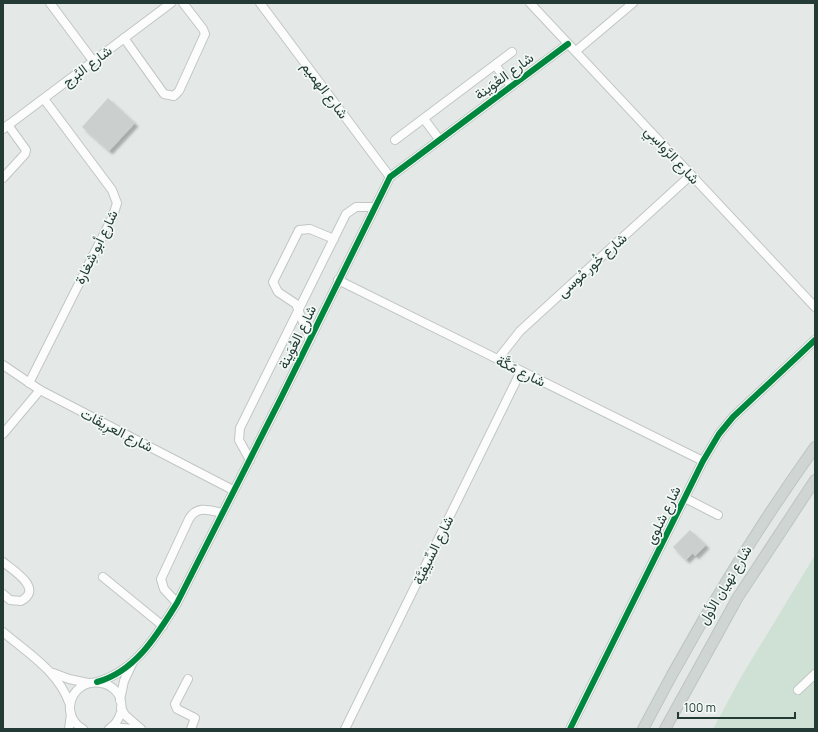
<svg xmlns="http://www.w3.org/2000/svg" width="818" height="732" font-family="Manrope,Vazirmatn,sans-serif">
  <defs>
    <filter id="shadow"><feDropShadow dx="3.5" dy="3.5" stdDeviation="1" flood-color="#0004"/></filter>
  </defs>
  <rect width="100%" height="100%" fill="#e4e9e7"/>
  <path fill="#cee1d4" d="M815,555V729H713L741,677Z"/>
  <g fill="#cbd0ce" filter="url(#shadow)">
    <path d="M108,98L135,123L109,151L82,127Z"/>
    <path d="M690,530L706,545L695,556L693,553L686,560L673,547Z"/>
  </g>
  <g fill="none" stroke-linecap="round" stroke-linejoin="round">
    <defs>
      <g id="minor">
        <path d="M50,3L94,62"/>
        <path d="M260,3L390,177"/>
        <path d="M530,3L815,307"/>
        <path d="M124,38L164,94L174,96L179,91L205,34L203,29L183,3"/>
        <path d="M576,51L633,3"/>
        <path d="M495,65L511,86"/>
        <path d="M424,119L439,139"/>
        <path d="M3,129L171,3"/>
        <path d="M395,140L512,52"/>
        <path d="M3,178L25,154L26,150L8,125"/>
        <path d="M338,280L703,461"/>
        <path d="M310,340L296,304L278,292L273,282L299,230L310,229L334,239"/>
        <path d="M498,359L520,331L691,175"/>
        <path d="M3,365L40,390L233,490"/>
        <path d="M29,383L113,216L117,203L112,190L44,99"/>
        <path d="M3,434L40,390"/>
        <path d="M250,460L239,440L240,428L346,214L356,207H374"/>
        <path d="M685,498L718,515"/>
        <path d="M3,562C13,570 44,589 21,601L10,600L3,594"/>
        <path d="M103,577L163,626"/>
        <path d="M177,603L164,589L161,579L189,519C197,505 209,510 222,513"/>
        <path d="M3,632C29,654 59,672 70,705"/>
        <path d="M53,673L69,679L88,683"/>
        <path d="M188,679L175,704L177,709L195,718L191,729"/>
        <path d="M97,682C136,671 157,635 177,603L281,398L390,177L568,44"/>
        <path d="M798,690L815,674"/>
        <path d="M120,700L124,681L132,664"/>
        <path d="M121,708L125,715L141,729"/>
        <path d="M112,727L134,729"/>
        <path d="M69,729L71,714"/>
        <path d="M83,729C75,725 69,715 70,706C74,671 127,677 121,712C119,719 115,725 109,729"/>
        <path d="M345,729L521,371"/>
        <path d="M570,729L703,461L719,434L733,417L815,340"/>
      </g>
      <g id="major">
        <path d="M643,729C694,631 751,537 815,447"/>
        <path d="M665,729L738,597L815,480"/>
      </g>
    </defs>
    <use href="#minor" stroke="#c1c6c4" stroke-width="10"/>
    <use href="#major" stroke="#bdc5c2" stroke-width="12"/>
    <use href="#minor" stroke="#fbfcfb" stroke-width="8"/>
    <use href="#major" stroke="#ced5d3" stroke-width="10"/>
    <defs>
      <g id="cycleway">
        <path d="M97,682C136,671 157,635 177,603L281,398L390,177L568,44"/>
        <path d="M570,729L703,461L719,434L733,417L815,340"/>
      </g>
    </defs>
    <use href="#cycleway" stroke="#f2f8f5" stroke-width="8"/>
    <use href="#cycleway" stroke="#00873e" stroke-width="6"/>
  </g>
  <g text-anchor="middle" stroke-width="3.5" stroke-linejoin="round" paint-order="stroke">
    <g font-size="14" fill="#233b34" stroke="#f2f8f5">
      <text transform="translate(87 66) rotate(-37)" y="5">شارع البُرج</text>
      <text transform="translate(504 76) rotate(-36)" y="5">شارع العُوَينة</text>
      <text transform="translate(325 90) rotate(53)" y="5">شارع الهميم</text>
      <text transform="translate(672 155) rotate(47)" y="5">شارع الرَّواسِي</text>
      <text transform="translate(96 247) rotate(-64)" y="5">شارع أبو شِغارة</text>
      <text transform="translate(592 265) rotate(-42)" y="5">شارع خُور مُوسى</text>
      <text transform="translate(297 337) rotate(-64)" y="5">شارع العُوَينة</text>
      <text transform="translate(521 371) rotate(26)" y="5">شارع مَكَّة</text>
      <text transform="translate(117 430) rotate(27)" y="5">شارع العرِيقَات</text>
      <text transform="translate(663 515) rotate(-64)" y="5">شارع شلوى</text>
      <text transform="translate(433 550) rotate(-64)" y="5">شارع السِّيفِيَّة</text>
      <text transform="translate(725 585) rotate(-59)" y="5">شارع نهيان الأول</text>
    </g>
  </g>
  <rect width="818" height="732" fill="none" stroke="#233b34" stroke-width="8"/>
  <path d="M678 712v6h117v-6" fill="none" stroke="#233b34" stroke-width="2"/>
  <text x="684" y="712" font-size="12" fill="#233b34" stroke="#f2f8f5" stroke-width="3" paint-order="stroke">100 m</text>
</svg>
